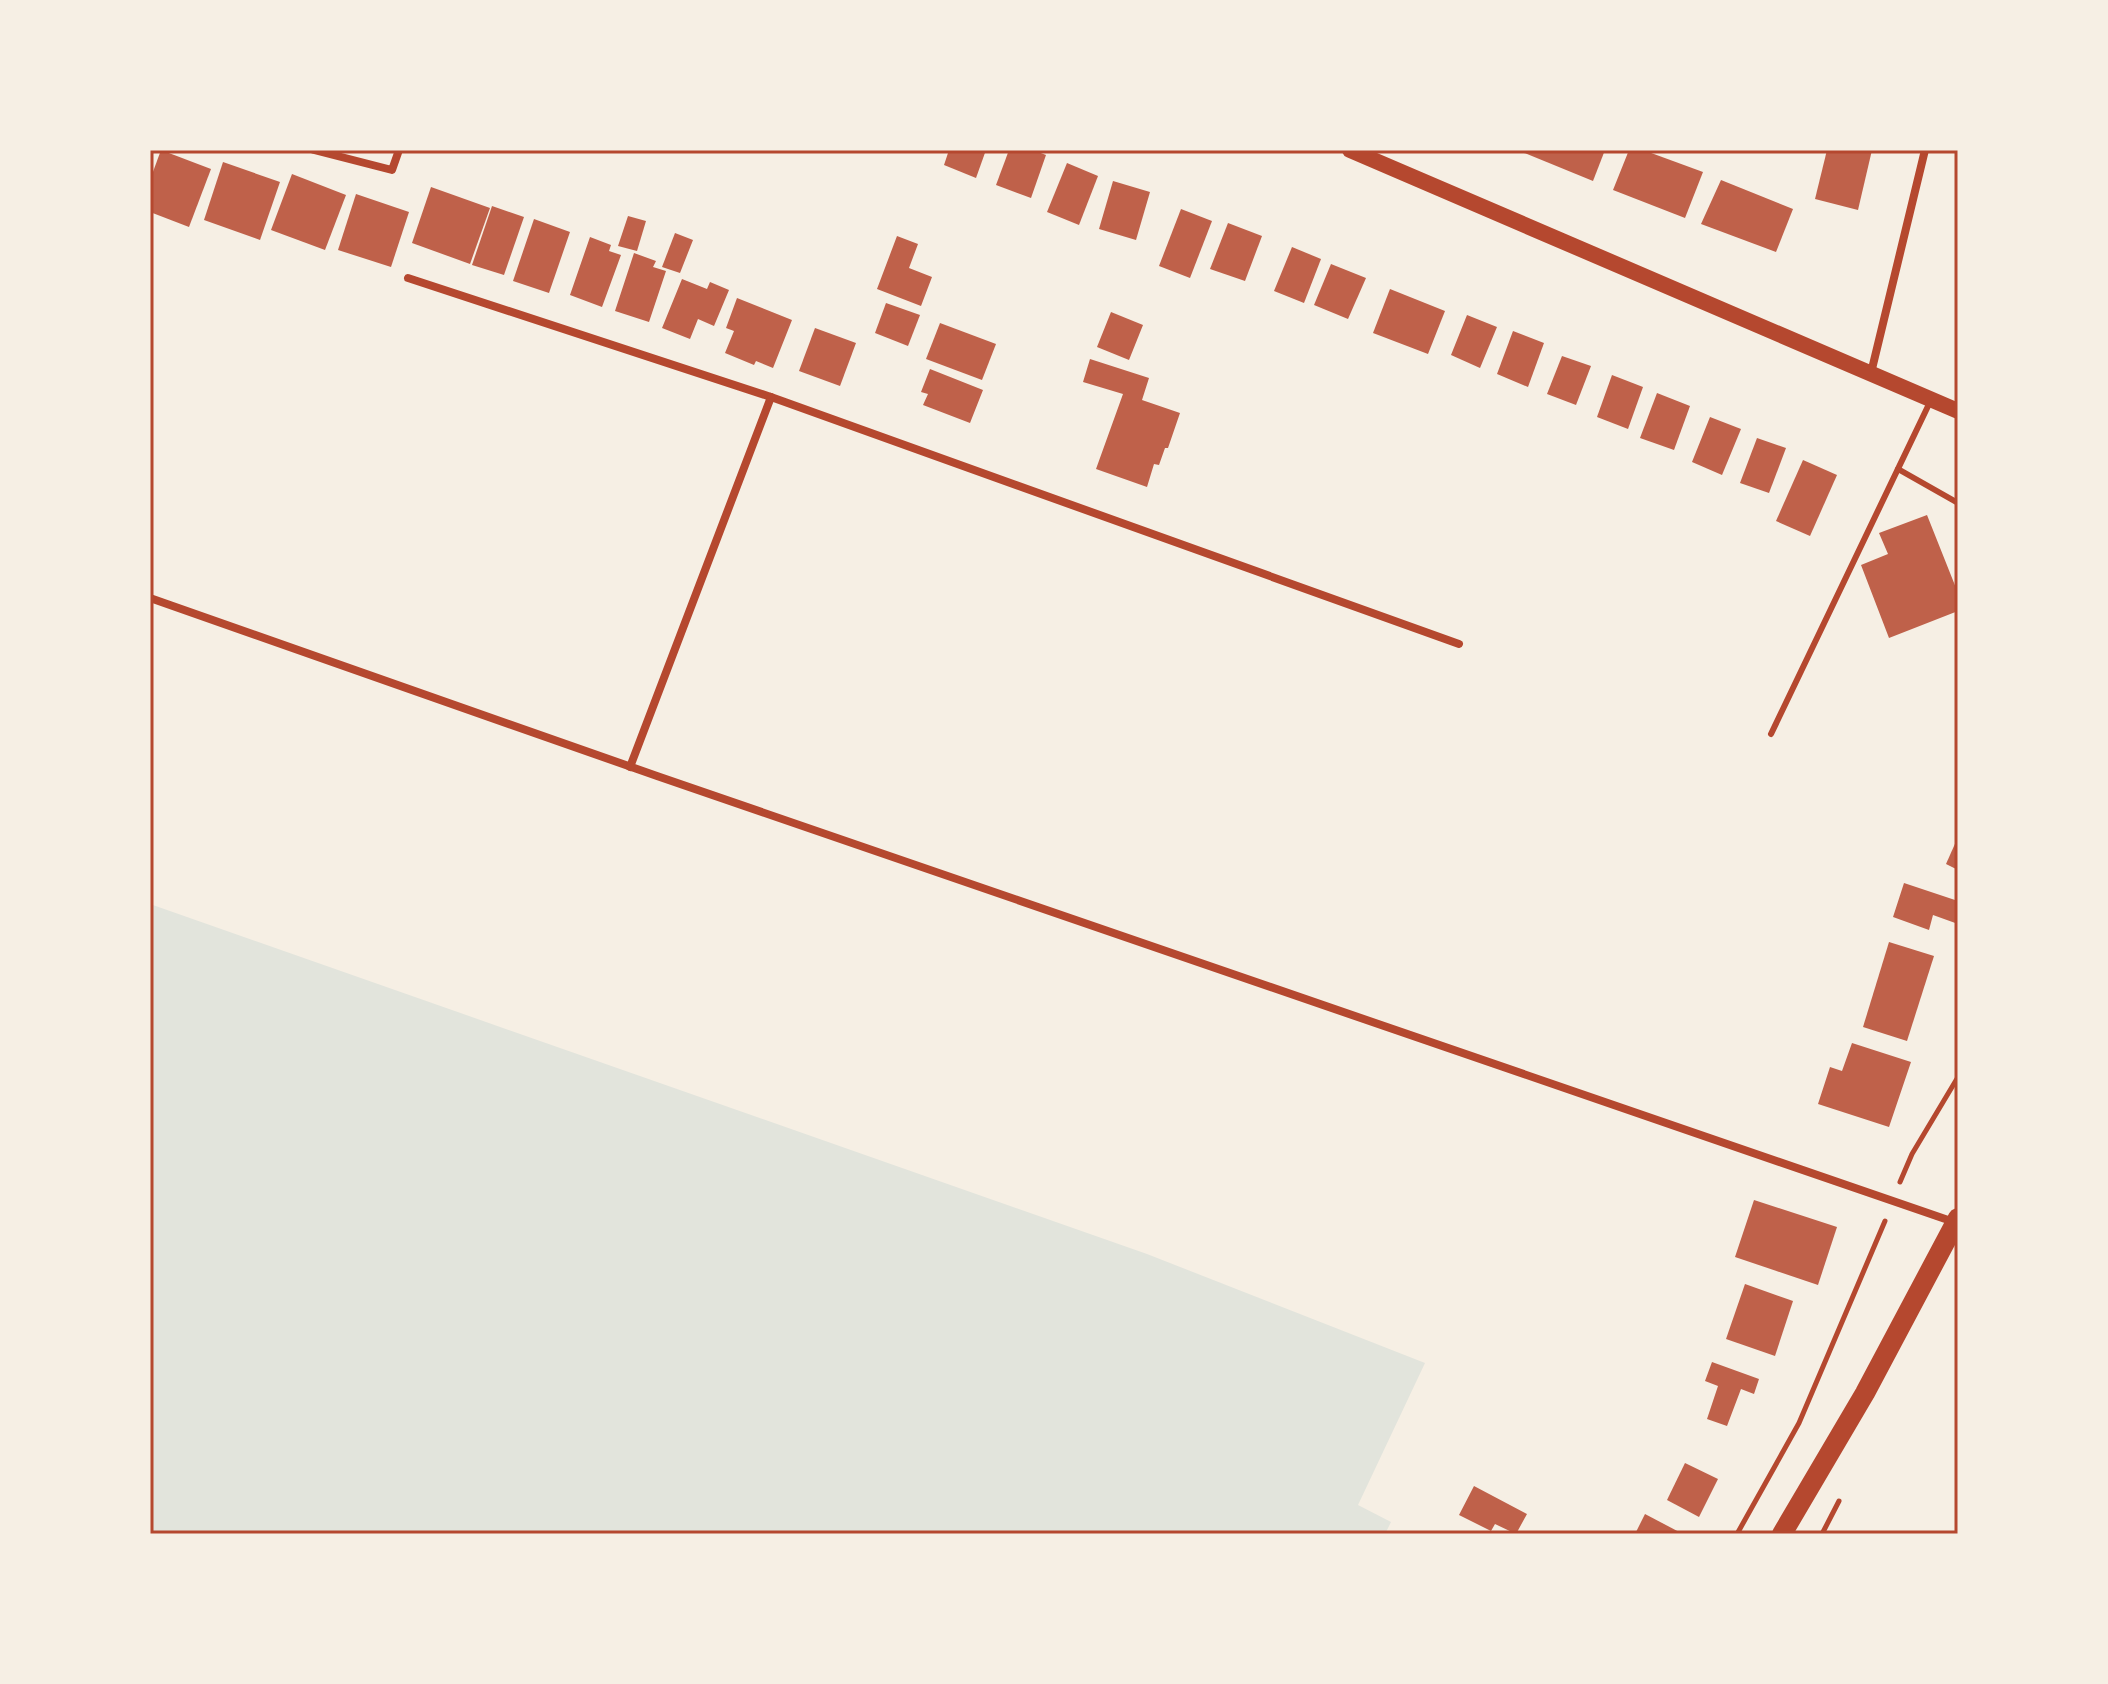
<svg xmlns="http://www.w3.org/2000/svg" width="2108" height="1684" font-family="'Alegreya Sans',sans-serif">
  <rect width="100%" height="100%" fill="#f6efe4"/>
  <path fill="#e2e4dc" d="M150,904L1147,1254L1425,1363L1358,1505L1391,1522L1385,1534H150Z"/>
  <g fill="#bf614a">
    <path d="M161,150L211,169L189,227L150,212V180Z"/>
    <path d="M949,150H986L976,178L944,165Z"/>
    <path d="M1009,150H1033L1046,155L1031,198L996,185Z"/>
    <path d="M1517,150H1605L1593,181Z"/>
    <path d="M1629,150H1643L1703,172L1685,218L1613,190Z"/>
    <path d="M1827,150H1872L1858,210L1815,199Z"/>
    <path d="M223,162L280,182L260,240L204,220Z"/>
    <path d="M1067,163L1098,176L1079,225L1047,212Z"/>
    <path d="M292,174L346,195L325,250L271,230Z"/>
    <path d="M1721,180L1793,209L1776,252L1701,224Z"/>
    <path d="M1113,181L1150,192L1136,240L1099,229Z"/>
    <path d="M431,187L490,208L470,264L412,243Z"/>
    <path d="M356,194L409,212L391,267L338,250Z"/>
    <path d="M492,206L524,217L504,275L472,265Z"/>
    <path d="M1181,209L1212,221L1190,278L1159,266Z"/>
    <path d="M628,216L646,221L637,251L618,246Z"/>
    <path d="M534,219L570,232L549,293L513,281Z"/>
    <path d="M1228,223L1262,236L1245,281L1210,269Z"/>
    <path d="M675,233L693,240L680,273L662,267Z"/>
    <path d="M897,236L918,244L909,268L932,277L921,306L877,289Z"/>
    <path d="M590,237L611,245L609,251L621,255L602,307L570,295Z"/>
    <path d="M1292,247L1321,259L1304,303L1274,291Z"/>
    <path d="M634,253L656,261L653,267L666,271L649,322L615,311Z"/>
    <path d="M1331,264L1366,278L1348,319L1314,305Z"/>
    <path d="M682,279L707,289L710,282L729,290L714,326L698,319L690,339L662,328Z"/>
    <path d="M1390,289L1445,311L1428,354L1373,333Z"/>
    <path d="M737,298L792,320L773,368L756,361L754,365L725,353L734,331L726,328Z"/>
    <path d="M886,303L920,315L908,346L875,333Z"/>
    <path d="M1111,312L1143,325L1129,360L1097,347Z"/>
    <path d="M1467,315L1497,327L1480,368L1451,355Z"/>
    <path d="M940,323L996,344L982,380L926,359Z"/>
    <path d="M815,328L856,343L840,386L799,371Z"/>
    <path d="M1513,331L1544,343L1528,387L1497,374Z"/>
    <path d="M1562,356L1591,366L1576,405L1547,394Z"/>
    <path d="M1090,359L1149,378L1142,400L1180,413L1168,448H1165L1159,465L1154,464L1147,487L1096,469L1123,394L1083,382Z"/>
    <path d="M930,369L983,390L970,423L923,405L928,394L921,392Z"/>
    <path d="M1612,375L1643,387L1628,429L1597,417Z"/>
    <path d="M1657,393L1690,406L1674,450L1640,438Z"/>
    <path d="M1710,417L1741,429L1722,475L1692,462Z"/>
    <path d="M1757,438L1786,448L1769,493L1740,483Z"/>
    <path d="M1803,460L1837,475L1810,536L1776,521Z"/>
    <path d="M1927,515L1958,593V611L1889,638L1861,565L1888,554L1879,533Z"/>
    <path d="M1958,837V870L1946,864Z"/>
    <path d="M1904,883L1958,901V924L1933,915L1929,930L1893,917Z"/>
    <path d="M1889,942L1934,956L1907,1041L1863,1027Z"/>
    <path d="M1852,1043L1911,1062L1889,1127L1818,1104L1830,1067L1842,1071Z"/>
    <path d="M1754,1200L1837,1227L1818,1285L1735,1257Z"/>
    <path d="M1745,1284L1793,1301L1775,1356L1726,1339Z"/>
    <path d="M1712,1362L1759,1379L1754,1394L1741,1389L1727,1426L1707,1419L1718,1386L1705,1381Z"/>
    <path d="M1685,1463L1718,1479L1699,1517L1667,1500Z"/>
    <path d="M1474,1486L1527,1514L1516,1534L1495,1524L1491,1531L1459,1515Z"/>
    <path d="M1645,1514L1683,1534H1635Z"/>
  </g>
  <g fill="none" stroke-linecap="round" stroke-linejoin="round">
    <g stroke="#b5482f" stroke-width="5">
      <path d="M1900,1182L1912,1154L1958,1077"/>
      <path d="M1737,1534L1799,1423L1885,1221"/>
      <path d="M1822,1534L1839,1501"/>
    </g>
    <g stroke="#b5482f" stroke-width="6">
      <path d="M1898,469L1958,503"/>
      <path d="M1771,734L1930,402"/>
    </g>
    <g stroke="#b5482f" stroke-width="8">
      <path d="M314,150L392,170L399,150"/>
      <path d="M408,278L771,397L1459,644"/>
      <path d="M1871,373L1925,150"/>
      <path d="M150,598L657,776L1954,1222"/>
      <path d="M630,767L771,397"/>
    </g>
    <path stroke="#b5482f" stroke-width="16" d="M1350,150L1958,411"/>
    <path stroke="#b5482f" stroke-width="20" d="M1782,1534L1865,1393L1958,1218"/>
  </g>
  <rect width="2108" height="1684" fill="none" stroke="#f6efe4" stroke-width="304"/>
  <rect x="152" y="152" width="1804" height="1380" fill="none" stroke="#b5482f" stroke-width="3"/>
</svg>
